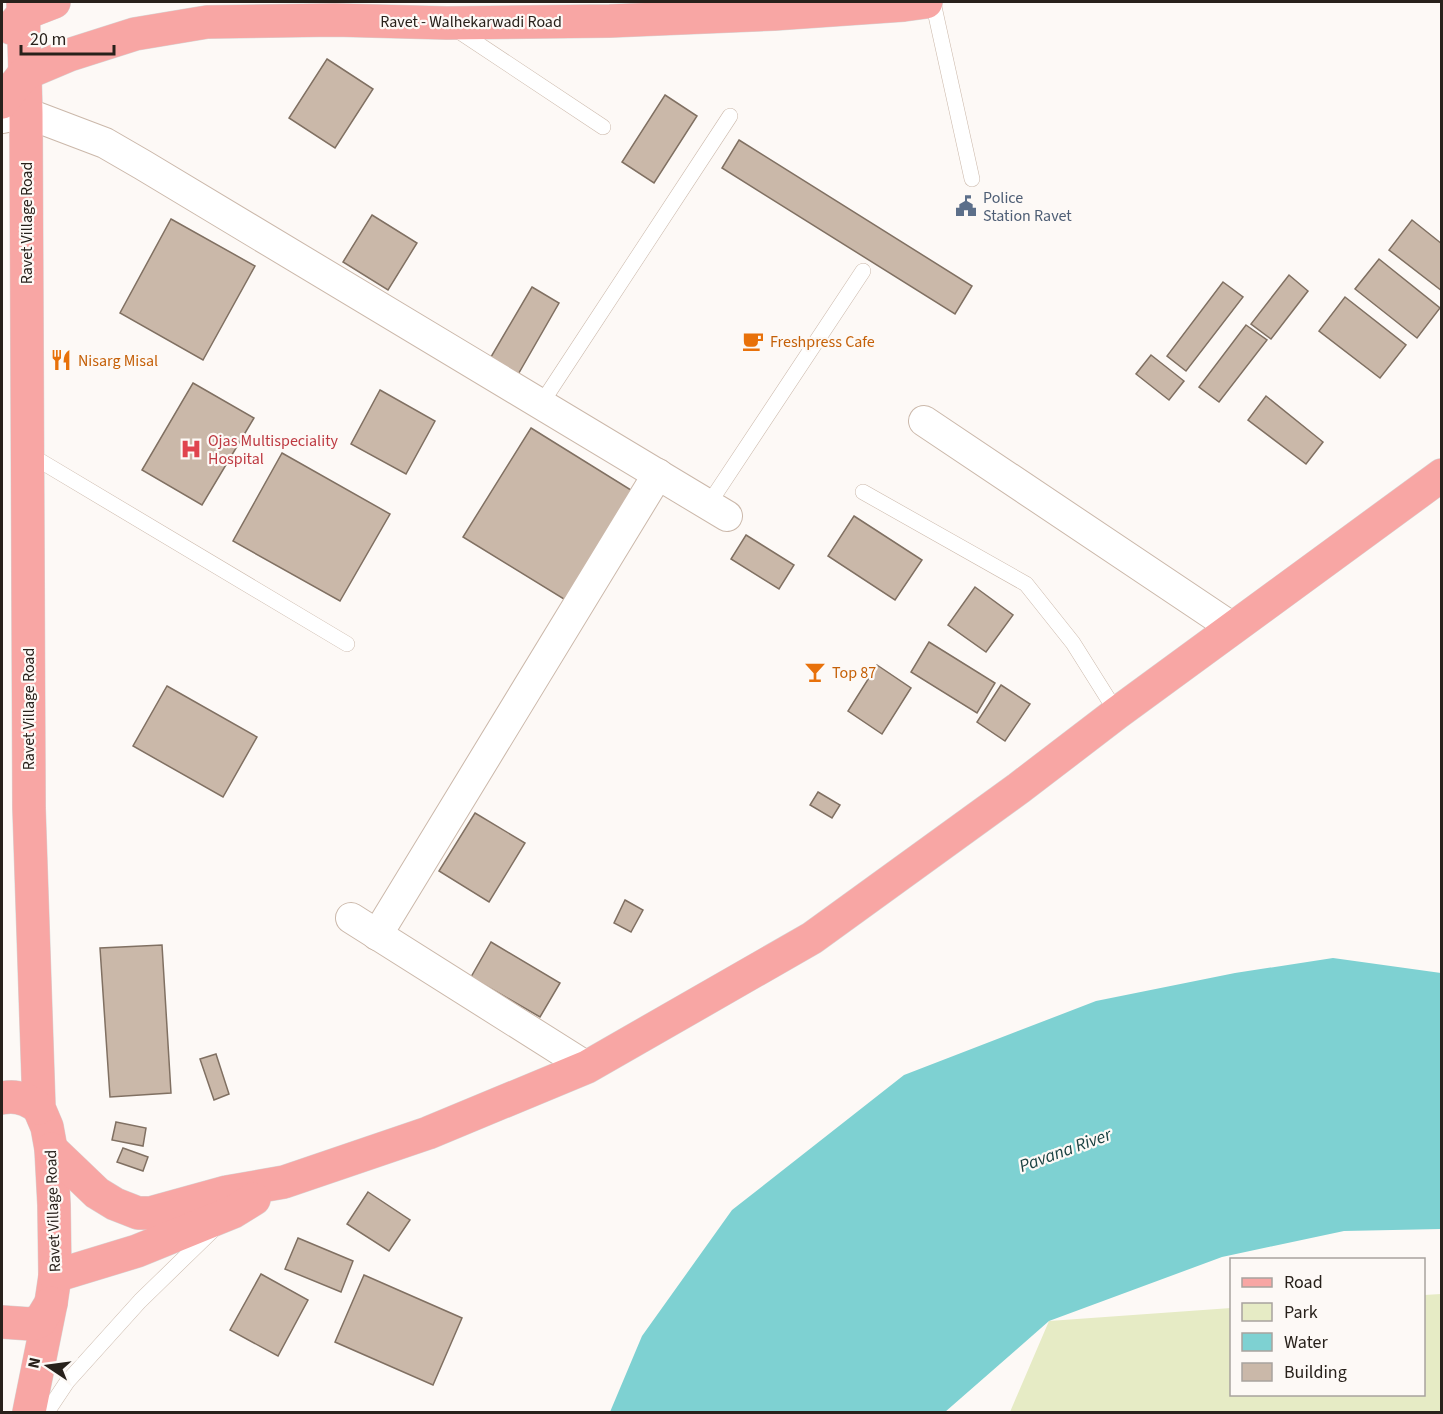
<svg xmlns="http://www.w3.org/2000/svg" width="1443" height="1414" font-family="'Source Sans 3',sans-serif">
  <rect width="100%" height="100%" fill="#fdf9f6"/>
  <path fill="#e6ebc5" d="M1441,1294V1412H1010L1049,1321L1231,1308L1232,1394H1424V1295Z"/>
  <path fill="#7ed1d2" d="M1333,958L1441,973V1229L1344,1231L1222,1257L1049,1321L945,1412H610L642,1336L732,1210L904,1075L1096,1001L1235,973Z"/>
  <g fill="#cab8a9" stroke="#807062" stroke-width="1.5">
    <path d="M327,59L373,89L335,148L289,118Z"/>
    <path d="M665,95L697,116L654,183L622,162Z"/>
    <path d="M739,140L972,286L955,314L722,168Z"/>
    <path d="M372,215L417,243L388,290L343,262Z"/>
    <path d="M171,219L255,266L203,360L120,313Z"/>
    <path d="M1412,220L1442,244V291L1389,250Z"/>
    <path d="M1379,259L1440,308L1417,338L1355,289Z"/>
    <path d="M1289,275L1308,291L1271,339L1251,324Z"/>
    <path d="M1223,282L1243,297L1186,371L1167,356Z"/>
    <path d="M532,287L559,303L516,378L488,362Z"/>
    <path d="M1345,297L1406,345L1380,378L1319,331Z"/>
    <path d="M1246,325L1267,340L1219,402L1199,387Z"/>
    <path d="M1151,355L1184,381L1169,400L1136,374Z"/>
    <path d="M193,383L254,418L202,505L142,470Z"/>
    <path d="M380,390L435,421L406,474L351,444Z"/>
    <path d="M1266,396L1323,442L1306,464L1248,420Z"/>
    <path d="M531,428L639,495L572,604L463,537Z"/>
    <path d="M282,453L390,514L340,601L233,541Z"/>
    <path d="M854,516L922,560L895,600L828,556Z"/>
    <path d="M746,535L794,565L779,589L731,559Z"/>
    <path d="M975,587L1013,615L986,652L948,625Z"/>
    <path d="M929,642L995,683L977,713L911,672Z"/>
    <path d="M877,665L911,688L882,734L848,711Z"/>
    <path d="M1001,685L1030,704L1005,741L977,722Z"/>
    <path d="M167,686L257,737L223,797L133,746Z"/>
    <path d="M818,792L840,805L832,818L810,805Z"/>
    <path d="M475,813L525,843L489,902L439,871Z"/>
    <path d="M625,900L643,910L631,932L614,923Z"/>
    <path d="M491,942L560,983L540,1017L471,977Z"/>
    <path d="M162,945L171,1093L110,1097L100,948Z"/>
    <path d="M216,1054L229,1094L214,1100L200,1059Z"/>
    <path d="M116,1122L146,1128L143,1146L112,1140Z"/>
    <path d="M123,1148L148,1157L143,1171L117,1162Z"/>
    <path d="M368,1192L410,1220L389,1251L347,1224Z"/>
    <path d="M298,1238L353,1261L341,1292L285,1269Z"/>
    <path d="M261,1274L308,1300L278,1356L230,1330Z"/>
    <path d="M364,1275L462,1318L433,1385L335,1342Z"/>
  </g>
  <g fill="none" stroke-linecap="round" stroke-linejoin="round">
    <defs>
      <g id="lane">
        <path d="M933,2L972,179"/>
        <path d="M454,28L603,127"/>
        <path d="M541,404L730,116"/>
        <path d="M27,453L347,644"/>
        <path d="M863,492L1026,584L1073,643L1117,713"/>
        <path d="M708,505L863,271"/>
        <path d="M47,1412L67,1382L140,1301L213,1230"/>
      </g>
      <g id="street">
        <path d="M2,118L26,113L105,143L143,165L727,516"/>
        <path d="M924,421L1233,628"/>
        <path d="M351,918L587,1067"/>
        <path d="M377,935L658,474"/>
      </g>
      <g id="primary">
        <path d="M23,2L26,113L29,808L39,1108L47,1127L51,1149L54,1205L55,1276L51,1303L29,1412"/>
        <path d="M11,28L23,14L54,2"/>
        <path d="M2,102L24,74L69,55L135,34L207,22L335,20L447,23L610,21L774,14L904,5L926,2"/>
        <path d="M2,1098C15,1095 28,1099 39,1108"/>
        <path d="M51,1149L97,1193L115,1204L138,1213H151L227,1192L284,1182L428,1133L587,1067L812,938L1019,788L1117,713L1442,475"/>
        <path d="M55,1276L137,1251L233,1212L254,1199"/>
        <path d="M2,1322L31,1324L40,1321L51,1303"/>
      </g>
    </defs>
    <use href="#lane" stroke="#cbb8aa" stroke-width="16"/>
    <use href="#street" stroke="#cbb8aa" stroke-width="32"/>
    <use href="#primary" stroke="#d8d7d6" stroke-width="34"/>
    <use href="#lane" stroke="#fff" stroke-width="15"/>
    <use href="#street" stroke="#fff" stroke-width="30"/>
    <use href="#primary" stroke="#f8a6a4" stroke-width="33"/>
  </g>
  <defs>
    <symbol id="civic-bare" viewBox="-9 -9 18 18"><path d="M-.6-6.5H3V-4.5H.6V-3L4-1V1h2V6H-6V1h2V-1L-.6-3ZM-1.2 2.5V6h2.4V2.5Z" fill="#5c6f8a" stroke="#fdf9f6" stroke-width="2.5" paint-order="stroke"/></symbol>
    <symbol id="cafe-bare" viewBox="-9 -9 18 18"><path d="M-5.5-4.5H6V0H3Q3 3.5 0 3.5H-2.5Q-5.5 3.5-5.5 0ZM3-3.2v2h1.7v-2ZM-6 4.5H4V6H-6Z" fill="#e8710a" stroke="#fdf9f6" stroke-width="2.5" paint-order="stroke"/></symbol>
    <symbol id="restaurant-bare" viewBox="-9 -9 18 18"><path d="M-5-6h1v4h1v-4h1v4h1v-4h1v5L-1.5 .5V6h-2V.5L-5-1ZM5-6V6H3V1.5H1.5Q1.5-4 5-6Z" fill="#e8710a" stroke="#fdf9f6" stroke-width="2.5" paint-order="stroke"/></symbol>
    <symbol id="hospital-bare" viewBox="-9 -9 18 18"><path d="M-5-5h3v3.5h4V-5h3V5h-3V1.5h-4V5h-3Z" fill="#e0444e" stroke="#fdf9f6" stroke-width="2.5" paint-order="stroke"/></symbol>
    <symbol id="bar-bare" viewBox="-9 -9 18 18"><path d="M-6-5H6L.8 .8V4.5H3.5V6h-7V4.5H-.8V.8Z" fill="#e8710a" stroke="#fdf9f6" stroke-width="2.5" paint-order="stroke"/></symbol>
  </defs>
  <g fill-rule="evenodd">
    <use href="#civic-bare" x="951" y="191" width="30" height="30"/>
    <use href="#cafe-bare" x="738" y="326" width="30" height="30"/>
    <use href="#restaurant-bare" x="46" y="345" width="30" height="30"/>
    <use href="#hospital-bare" x="176" y="434" width="30" height="30"/>
    <use href="#bar-bare" x="800" y="657" width="30" height="30"/>
  </g>
  <g text-anchor="middle" stroke-width="4.5" stroke-linejoin="round" paint-order="stroke">
    <g font-size="16" fill="#28211b" stroke="#fdf9f6">
      <text x="471" y="27">Ravet - Walhekarwadi Road</text>
      <text transform="translate(26 223) rotate(-90)" y="6">Ravet Village Road</text>
      <text transform="translate(28 709) rotate(-90)" y="6">Ravet Village Road</text>
      <text transform="translate(52 1211) rotate(-92)" y="6">Ravet Village Road</text>
    </g>
    <g font-size="16" fill="#4e5e75" stroke="#fdf9f6" text-anchor="start">
      <text x="983" y="203">Police<tspan x="983" dy="18">Station Ravet</tspan></text>
    </g>
    <g font-size="16" fill="#c56008" stroke="#fdf9f6" text-anchor="start">
      <text x="770" y="347">Freshpress Cafe</text>
      <text x="78" y="366">Nisarg Misal</text>
      <text x="832" y="678">Top 87</text>
    </g>
    <g font-size="16" fill="#be3a42" stroke="#fdf9f6" text-anchor="start">
      <text x="208" y="446">Ojas Multispeciality<tspan x="208" dy="18">Hospital</tspan></text>
    </g>
    <g font-size="18" font-style="italic" fill="#1a4242" stroke="#fdf9f6">
      <text transform="translate(1065 1150) rotate(-20)" y="6">Pavana River</text>
    </g>
  </g>
  <rect width="1443" height="1414" fill="none" stroke="#28211b" stroke-width="6"/>
  <rect x="1230" y="1258" width="195" height="138" fill="#fdf9f6" stroke="#a8a39e" stroke-width="1.5"/>
  <rect x="1242" y="1278" width="30" height="9" fill="#f8a6a4" stroke="#a8a39e" stroke-width="1.5"/>
  <text x="1284" y="1288" font-size="18" fill="#28211b">Road</text>
  <rect x="1242" y="1303" width="30" height="18" fill="#e6ebc5" stroke="#a8a39e" stroke-width="1.5"/>
  <text x="1284" y="1318" font-size="18" fill="#28211b">Park</text>
  <rect x="1242" y="1333" width="30" height="18" fill="#7ed1d2" stroke="#a8a39e" stroke-width="1.5"/>
  <text x="1284" y="1348" font-size="18" fill="#28211b">Water</text>
  <rect x="1242" y="1363" width="30" height="18" fill="#cab8a9" stroke="#a8a39e" stroke-width="1.5"/>
  <text x="1284" y="1378" font-size="18" fill="#28211b">Building</text>
  <g transform="translate(48 1366) rotate(283)" stroke="#fdf9f6" stroke-width="4.5" paint-order="stroke">
  <path d="M0-4.5L10 22L0 15L-10 22Z" fill="#28211b"/>
  <text y="-9" font-size="16" font-weight="bold" text-anchor="middle" fill="#28211b">N</text>
  </g>
  <path d="M21 45v9h93v-9" fill="none" stroke="#28211b" stroke-width="3"/>
  <text x="30" y="45" font-size="18" fill="#28211b" stroke="#fdf9f6" stroke-width="4.5" paint-order="stroke">20 m</text>
</svg>
